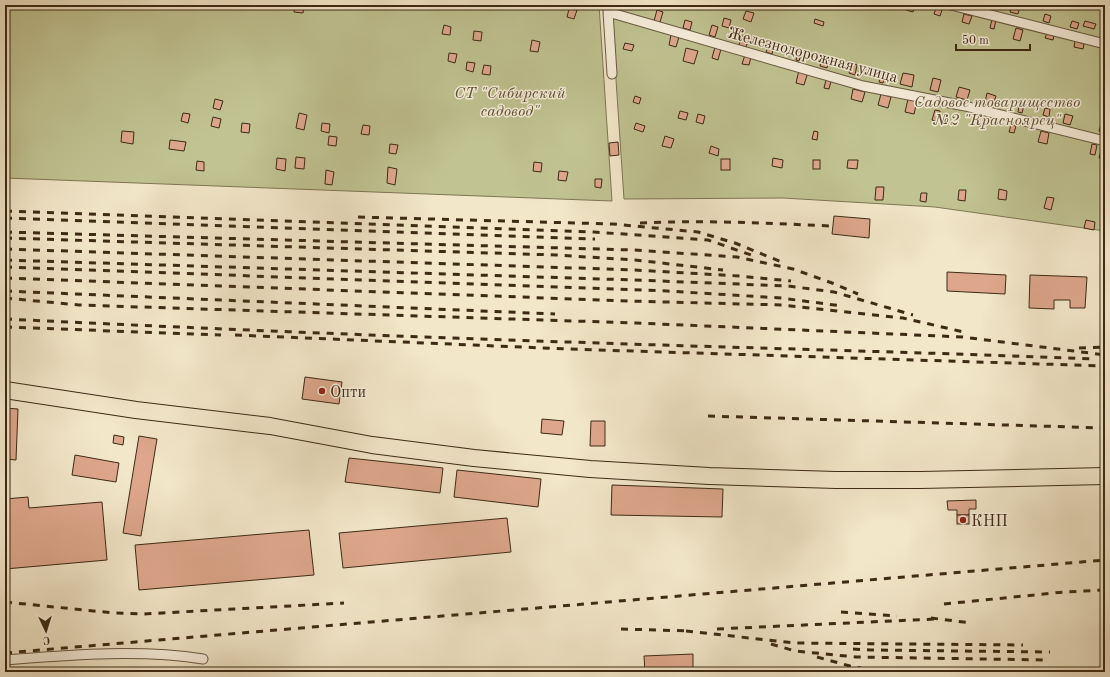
<svg xmlns="http://www.w3.org/2000/svg" width="1110" height="677" font-family="'Old Standard TT',serif">
  <rect width="100%" height="100%" fill="#f2e7c9"/>
  <filter id="stains"><feTurbulence type="fractalNoise" baseFrequency=".005" numOctaves="4"/><feColorMatrix values="0 0 0 0 .2 0 0 0 0 .09 0 0 0 0 .02 0 0 0 .5 -.17"/></filter>
  <radialGradient id="worn" r=".72"><stop offset=".6" stop-color="#630" stop-opacity="0"/><stop offset="1" stop-color="#630" stop-opacity=".3"/></radialGradient>
  <g fill="#c1c392" stroke="#7f7654">
    <path d="M5,5H599L612,201L5,178Z"/>
    <path d="M611,5H1105V231L935,207L783,198L624,199Z"/>
  </g>
  <g fill="#dea78d" stroke="#3d2a15">
    <path d="M295,5H304L303,13L294,12Z"/>
    <path d="M622,5H631L629,9L622,6Z"/>
    <path d="M908,5H915L913,12L906,10Z"/>
    <path d="M1012,5L1020,6L1018,14L1010,12Z"/>
    <path d="M936,8L942,10L940,16L934,14Z"/>
    <path d="M569,9L577,10L574,19L567,17Z"/>
    <path d="M657,10L663,12L660,22L654,21Z"/>
    <path d="M746,11L754,13L751,22L743,19Z"/>
    <path d="M964,14L972,16L969,24L962,22Z"/>
    <path d="M1045,14L1051,16L1049,23L1043,21Z"/>
    <path d="M724,18L731,20L729,28L722,26Z"/>
    <path d="M815,19L824,22L823,26L814,23Z"/>
    <path d="M992,19L996,20L994,29L990,28Z"/>
    <path d="M685,20L692,22L690,30L683,28Z"/>
    <path d="M1072,21L1079,23L1077,29L1070,27Z"/>
    <path d="M1085,21L1096,24L1094,29L1083,26Z"/>
    <path d="M444,25L451,27L450,35L442,34Z"/>
    <path d="M712,25L718,27L715,37L709,35Z"/>
    <path d="M1016,28L1023,30L1020,41L1013,39Z"/>
    <path d="M474,31L482,32L481,41L473,40Z"/>
    <path d="M1047,33L1054,35L1053,40L1045,38Z"/>
    <path d="M671,35L679,37L676,47L669,45Z"/>
    <path d="M742,36L749,38L746,47L739,45Z"/>
    <path d="M532,40L540,42L538,52L530,51Z"/>
    <path d="M1075,41L1084,44L1083,49L1074,47Z"/>
    <path d="M625,43L634,45L632,51L623,49Z"/>
    <path d="M769,45L774,46L772,54L766,52Z"/>
    <path d="M715,47L721,49L718,60L712,58Z"/>
    <path d="M686,48L698,51L694,64L683,61Z"/>
    <path d="M1103,48H1105V55L1102,54Z"/>
    <path d="M798,51L802,52L799,61L796,60Z"/>
    <path d="M449,53L457,54L455,63L448,61Z"/>
    <path d="M745,55L751,57L749,65L742,64Z"/>
    <path d="M822,57L829,59L827,68L820,66Z"/>
    <path d="M467,62L475,63L473,72L466,70Z"/>
    <path d="M852,63L857,65L855,75L849,73Z"/>
    <path d="M484,65L491,66L490,75L482,74Z"/>
    <path d="M799,70L808,72L804,85L796,83Z"/>
    <path d="M882,71L886,72L883,83L879,82Z"/>
    <path d="M903,73L914,75L912,87L900,84Z"/>
    <path d="M933,78L941,80L938,92L930,90Z"/>
    <path d="M826,80L831,81L829,89L824,88Z"/>
    <path d="M959,87L970,90L967,100L956,97Z"/>
    <path d="M853,89L865,92L862,102L851,99Z"/>
    <path d="M987,93L996,96L993,105L985,103Z"/>
    <path d="M881,94L891,97L888,108L878,105Z"/>
    <path d="M635,96L641,98L639,104L633,102Z"/>
    <path d="M215,99L223,101L220,110L213,108Z"/>
    <path d="M908,99L917,101L914,114L905,112Z"/>
    <path d="M1019,105L1024,106L1022,113L1018,112Z"/>
    <path d="M1045,108L1050,109L1049,117L1043,115Z"/>
    <path d="M935,110L940,111L938,122L932,120Z"/>
    <path d="M680,111L688,113L686,120L678,118Z"/>
    <path d="M183,113L190,114L188,123L181,121Z"/>
    <path d="M299,113L307,115L304,130L296,128Z"/>
    <path d="M698,114L705,116L703,124L696,122Z"/>
    <path d="M976,114L983,116L981,126L973,125Z"/>
    <path d="M1065,114L1073,116L1070,125L1063,123Z"/>
    <path d="M213,117L221,119L219,128L211,126Z"/>
    <path d="M242,123L250,124L249,133L241,132Z"/>
    <path d="M322,123L330,124L329,133L321,131Z"/>
    <path d="M636,123L645,126L643,132L634,129Z"/>
    <path d="M1101,124L1105,125L1104,133L1099,131Z"/>
    <path d="M363,125L370,126L369,135L361,134Z"/>
    <path d="M1011,125L1016,126L1014,133L1009,132Z"/>
    <path d="M122,131L134,132L133,144L121,142Z"/>
    <path d="M814,131L818,132L817,140L812,139Z"/>
    <path d="M1041,131L1049,133L1047,144L1038,142Z"/>
    <path d="M329,136L337,137L336,146L328,145Z"/>
    <path d="M665,136L674,139L671,148L662,146Z"/>
    <path d="M170,140L186,142L184,151L169,149Z"/>
    <path d="M618,142L619,155L610,156L609,143Z"/>
    <path d="M390,144L398,145L396,154L389,153Z"/>
    <path d="M1092,144L1097,145L1095,155L1090,154Z"/>
    <path d="M711,146L719,149L718,156L709,153Z"/>
    <path d="M1102,146L1105,147V160L1099,158Z"/>
    <path d="M296,157L305,158L304,169L295,168Z"/>
    <path d="M277,158L286,159L285,171L276,169Z"/>
    <path d="M773,158L783,160L782,168L772,166Z"/>
    <rect x="721" y="159" width="9" height="11"/>
    <rect x="813" y="160" width="7" height="9"/>
    <path d="M848,160H858L857,169L847,168Z"/>
    <path d="M197,161L204,162V171L196,170Z"/>
    <path d="M534,162L542,163L541,172L533,171Z"/>
    <path d="M388,167L397,169L395,185L387,183Z"/>
    <path d="M326,170L334,172L332,185L325,184Z"/>
    <path d="M559,171L568,172L566,181L558,180Z"/>
    <path d="M595,179H602L601,188L595,187Z"/>
    <path d="M876,187H884L883,200H875Z"/>
    <path d="M999,189L1007,191L1006,200L998,199Z"/>
    <path d="M959,190H966L965,201L958,200Z"/>
    <path d="M921,193H927L926,202L920,201Z"/>
    <path d="M1047,197L1054,198L1051,210L1044,208Z"/>
    <path d="M834,216L870,219L869,238L832,234Z"/>
    <path d="M1086,220L1095,222L1094,230L1084,228Z"/>
    <path d="M947,272L1006,275L1005,294L947,291Z"/>
    <path d="M1030,275L1087,277L1085,308H1070V300H1054V309L1029,308Z"/>
    <path d="M305,377L342,382L339,404L302,399Z"/>
    <path d="M5,408L18,409L16,460L5,459Z"/>
    <path d="M542,419L564,421L562,435L541,433Z"/>
    <path d="M591,421H605V446H590Z"/>
    <path d="M114,435L124,437L123,445L113,443Z"/>
    <path d="M139,436L157,439L141,536L123,533Z"/>
    <path d="M75,455L119,463L116,482L72,475Z"/>
    <path d="M349,458L443,468L440,493L345,482Z"/>
    <path d="M457,470L541,479L538,507L454,497Z"/>
    <path d="M612,485L723,489L722,517L611,515Z"/>
    <path d="M28,497L29,508L102,502L107,560L5,569V499Z"/>
    <path d="M976,500V509H969V515H957V510H948L947,501Z"/>
    <rect x="957" y="515" width="12" height="9"/>
    <path d="M507,518L511,552L343,568L339,533Z"/>
    <path d="M309,530L314,575L139,590L135,545Z"/>
    <path d="M693,654V672H645L644,656Z"/>
    <path d="M69,670V672H55V671Z"/>
  </g>
  <g fill="none" stroke-linecap="round" stroke-linejoin="round">
    <defs>
      <g id="minor">
        <path d="M951,5L1105,44"/>
        <path d="M612,74L608,12L863,86L965,106L1105,141"/>
        <path d="M5,660C70,655 138,649 203,659"/>
      </g>
      <path id="trunk" d="M5,390L136,410L270,426L372,445L474,458L590,469L709,476L836,480H920L1105,476"/>
    </defs>
    <use href="#minor" stroke="#6a5942" stroke-width="11"/>
    <use href="#trunk" stroke="#3d2a15" stroke-width="18"/>
    <use href="#minor" stroke="#f7efdc" stroke-width="9"/>
    <use href="#trunk" stroke="#f2e7c9" stroke-width="16"/>
    <g stroke="#3d2a15" stroke-width="3" stroke-dasharray="7 7" stroke-linecap="butt">
      <path d="M5,211L594,232L708,240L754,256"/>
      <path d="M358,217L613,224L698,232L735,243L784,263"/>
      <path d="M5,218L595,239"/>
      <path d="M640,223C704,220 766,223 830,226"/>
      <path d="M5,232L633,250L737,257L793,269L832,283L858,294"/>
      <path d="M5,238L556,255L635,260L723,270"/>
      <path d="M5,249L635,270L739,276L791,281"/>
      <path d="M5,260L634,280L788,286L834,292L913,315"/>
      <path d="M5,267L667,291L781,298L842,306"/>
      <path d="M5,278L628,301L782,305L903,318L968,333"/>
      <path d="M5,291L555,314"/>
      <path d="M5,298L79,305L636,323L963,337L1105,355"/>
      <path d="M5,319C193,328 380,336 568,342C743,348 918,352 1093,359"/>
      <path d="M5,327L221,335"/>
      <path d="M235,335L568,349L1105,366"/>
      <path d="M1079,348L1105,347"/>
      <path d="M708,416L1105,428"/>
      <path d="M5,602L114,613L143,614L344,603"/>
      <path d="M944,604L1064,592L1105,590"/>
      <path d="M841,612L897,616"/>
      <path d="M931,618L971,623"/>
      <path d="M621,629L691,631"/>
      <path d="M717,629L935,619"/>
      <path d="M686,631L795,643L1023,645"/>
      <path d="M771,644L795,651L856,657L1049,660"/>
      <path d="M853,649L871,650L1050,652"/>
      <path d="M5,653L1105,560"/>
      <path d="M817,657L850,666L880,672"/>
    </g>
  </g>
  <g fill="#8f2418" stroke="#f7efdc" stroke-width="1.5">
    <circle cx="322" cy="391" r="4"/>
    <circle cx="963" cy="520" r="4"/>
  </g>
  <g text-anchor="middle" stroke-width="3" stroke-linejoin="round" paint-order="stroke">
    <g font-size="16" fill="#3d2a15" stroke="#f7efdc">
      <text transform="translate(813 54) rotate(15)" y="6">Железнодорожная улица</text>
    </g>
    <g font-size="16" font-style="italic" fill="#5e5034" stroke="#f7efdc">
      <text x="510" y="98">СТ "Сибирский<tspan x="510" dy="18">садовод"</tspan></text>
      <text x="997" y="107">Садовое товарищество<tspan x="997" dy="18">№2 "Красноярец"</tspan></text>
    </g>
    <g font-size="16" fill="#3d2a15" stroke="#f7efdc" text-anchor="start">
      <text x="330" y="397">Опти</text>
      <text x="971" y="526">КНП</text>
    </g>
  </g>
  <rect width="1110" height="677" fill="none" stroke="#f2e7c9" stroke-width="20"/>
  <rect x="6" y="6" width="1098" height="665" fill="none" stroke="#3d2a15" stroke-width="2"/>
  <rect x="10" y="10" width="1090" height="657" fill="none" stroke="#3d2a15"/>
  <g transform="translate(46 631) rotate(176)" stroke="#f7efdc" stroke-width="3" paint-order="stroke">
  <path d="M0-3L7 15L0 10L-7 15Z" fill="#3d2a15"/>
  <text y="-6" font-size="11" font-weight="bold" text-anchor="middle" fill="#3d2a15">С</text>
  </g>
  <path d="M956 44v6h74v-6" fill="none" stroke="#3d2a15" stroke-width="2"/>
  <text x="962" y="44" font-size="12" fill="#3d2a15" stroke="#f7efdc" stroke-width="3" paint-order="stroke">50 m</text>
  <rect width="100%" height="100%" filter="url(#stains)"/>
  <rect width="100%" height="100%" fill="url(#worn)"/>
</svg>
